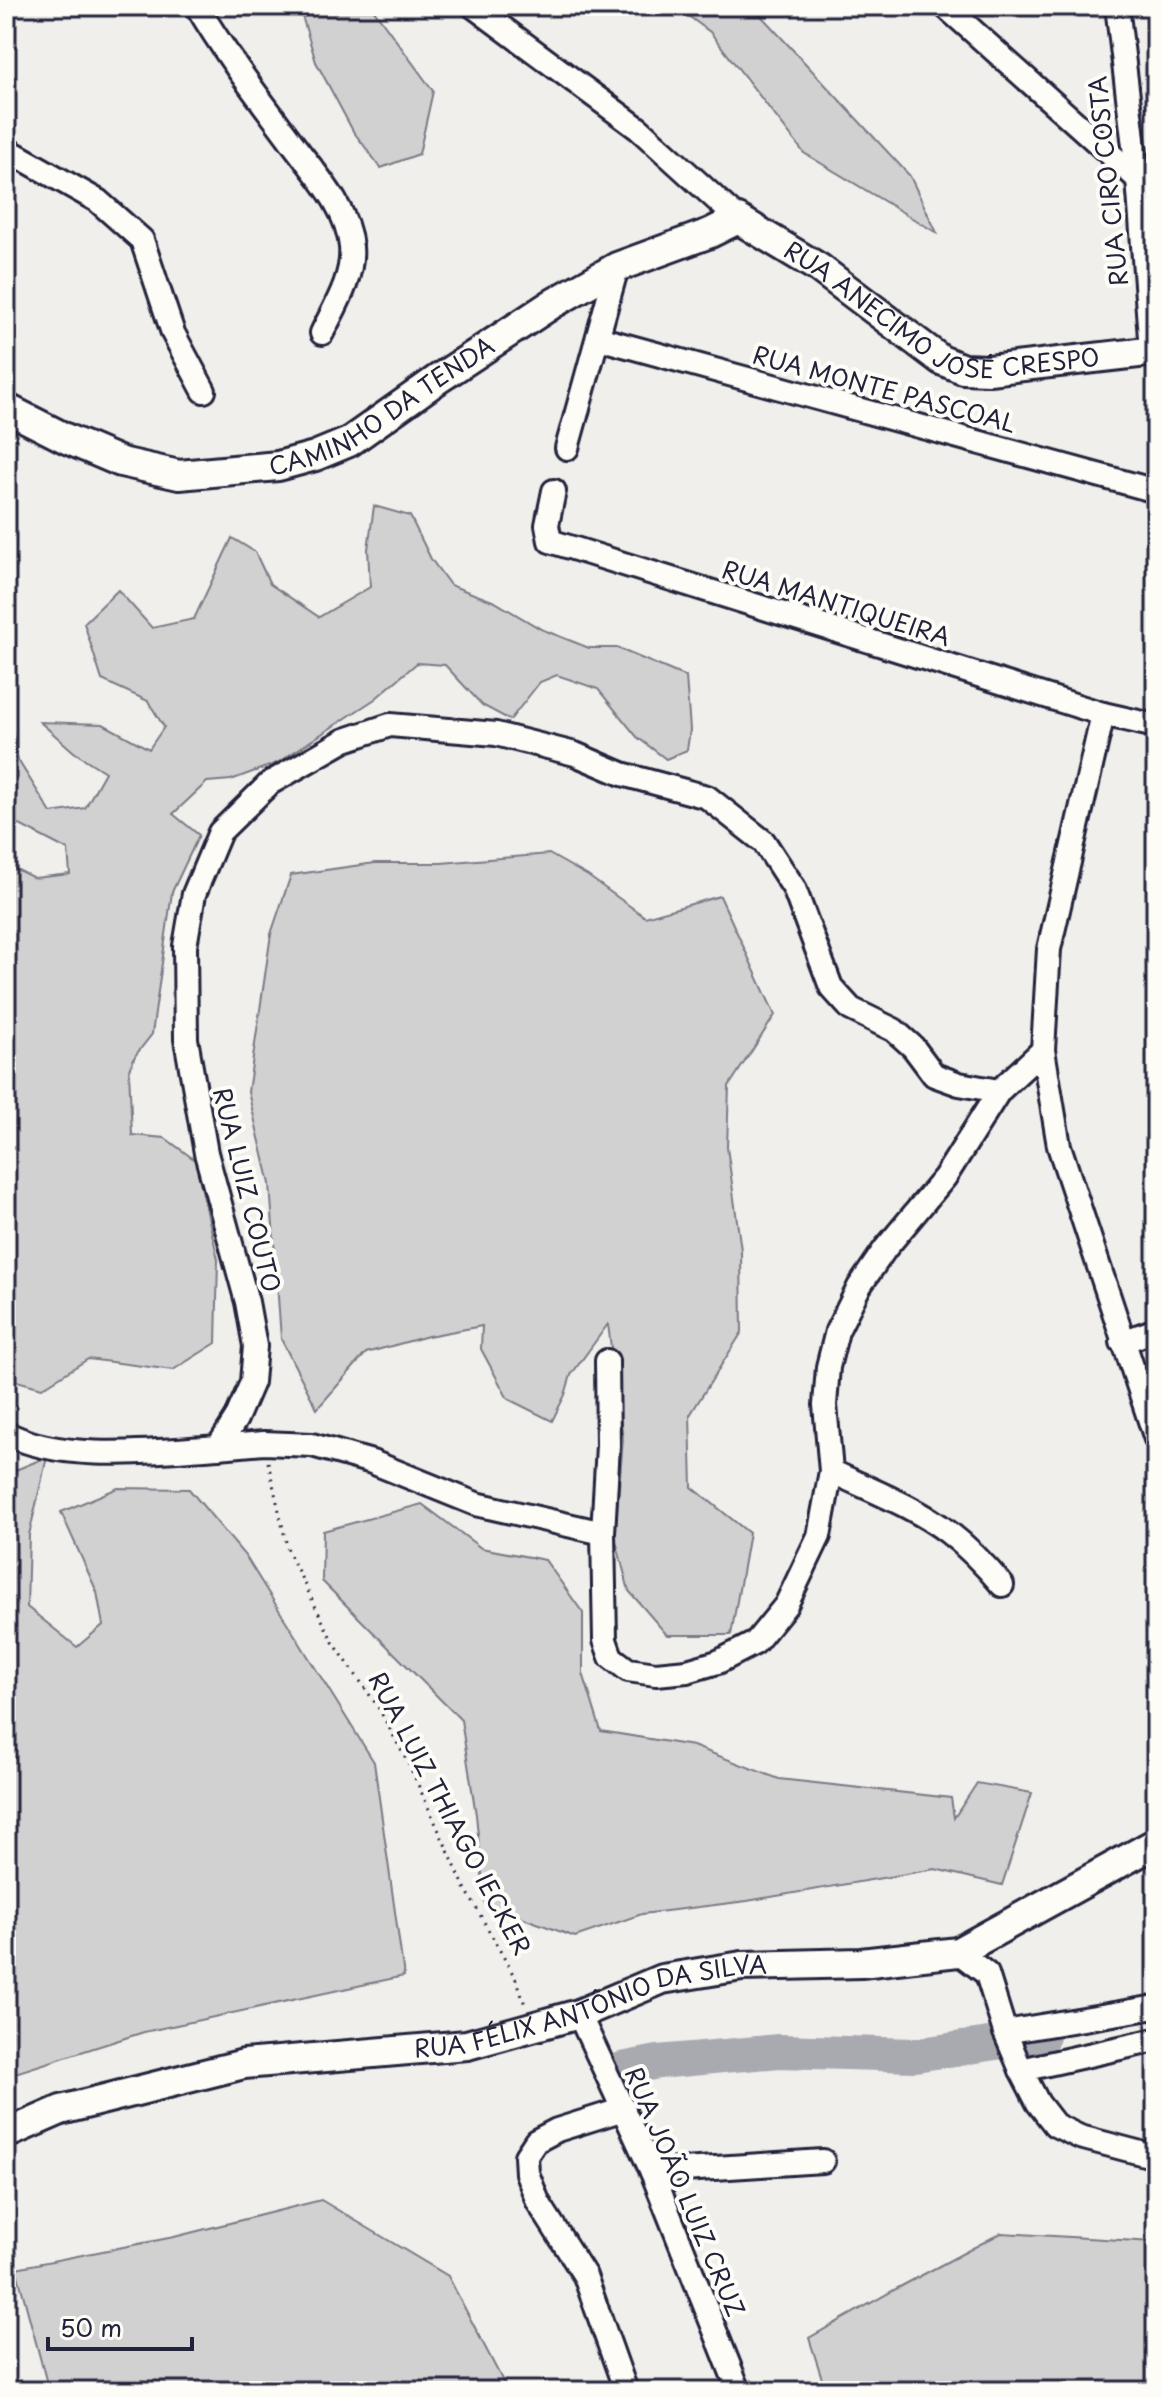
<svg xmlns="http://www.w3.org/2000/svg" width="1162" height="2397" font-family="'Playpen Sans',sans-serif">
  <rect width="100%" height="100%" fill="#f0efec"/>
  <filter id="ink" filterUnits="userSpaceOnUse"><feTurbulence type="fractalNoise" baseFrequency=".0125" numOctaves="2"/><feDisplacementMap in="SourceGraphic" scale="16" xChannelSelector="R" yChannelSelector="G"/><feConvolveMatrix kernelMatrix="1 2 1 2 8 2 1 2 1" color-interpolation-filters="sRGB"/></filter>
  <g filter="url(#ink)">
    <g fill="#d2d1d1" stroke="#7a7a86" stroke-width="2">
      <path d="M299,6H371L433,91L419,154L381,168L353,131L316,62Z"/>
      <path d="M675,6H752L910,176L937,233L804,153L710,32Z"/>
      <path d="M374,506L410,516L431,559L450,585L495,602L541,629L589,648H617L686,677L690,730L687,750L666,759L637,737L598,689L557,675L540,682L510,720L482,705L445,665L417,663L375,699L277,763L231,780L207,782L173,814L199,835L172,892L152,1034L135,1056L129,1070L132,1135L165,1138L195,1160L218,1259L216,1343L173,1370L88,1359L42,1388L6,1378V868L12,867L34,878L70,874L68,850L6,818V702L18,760L51,813L85,808L105,772L74,752L40,722L103,724L149,749L164,727L148,701L102,680L84,623L118,590L152,628L194,619L232,538L255,552L270,584L319,617L370,587L368,549Z"/>
      <path d="M549,854L588,876L645,917L720,896L775,1015L729,1086L727,1147L741,1250L742,1332L690,1415L692,1487L749,1533L731,1635H667L629,1591L615,1537L623,1439L608,1324L571,1375L565,1395L552,1421L508,1399L481,1349L482,1326L428,1336L366,1353L317,1409L281,1339L270,1184L248,1092L271,934L291,875L375,863H441Z"/>
      <path d="M47,1457L29,1535L27,1607L77,1647L103,1625L97,1592L61,1512L118,1488L189,1489L246,1557L374,1762L404,1976L144,2032L6,2076V1474Z"/>
      <path d="M422,1504L481,1548L545,1560L583,1613V1673L601,1731L693,1746L779,1779L951,1798L954,1818L977,1783L1032,1793L1002,1885L935,1869L747,1901L642,1914L575,1937L485,1904L476,1815L461,1720L322,1581L323,1531Z"/>
      <path d="M321,2200L448,2276L508,2391H49L16,2268L174,2237Z"/>
      <path d="M1001,2233L1154,2242L1156,2245V2391H826L809,2338L896,2289Z"/>
    </g>
    <g fill="none" stroke-linecap="round" stroke-linejoin="round">
      <path stroke="#a9a9b0" stroke-width="34" d="M622,2069L658,2062L779,2051L915,2055L1043,2036"/>
      <defs>
        <g id="minor">
          <path d="M197,6C224,52 256,94 288,137C312,171 347,204 351,247C354,277 334,308 322,333"/>
          <path d="M473,6L639,129L738,219"/>
          <path d="M945,6L1138,179"/>
          <path d="M1117,6L1138,179L1151,351"/>
          <path d="M6,149L98,201L142,240L173,333L204,391"/>
          <path d="M598,338L1156,491"/>
          <path d="M567,448L617,267"/>
          <path d="M554,491L547,525L550,541L1103,714L1156,726"/>
          <path d="M1103,714L1049,949L1043,1050L1059,1146L1156,1439"/>
          <path d="M1122,1342L1156,1330"/>
          <path d="M607,1361L608,1445L603,1533L605,1640L611,1657L628,1670L656,1674L687,1671L718,1662L755,1643L786,1605L819,1536L831,1471L825,1405L828,1367L837,1331L859,1287L885,1249L945,1177L999,1091L1043,1050"/>
          <path d="M6,1433C62,1463 156,1451 218,1447L236,1419L252,1382L255,1346L247,1302L206,1153L186,1039L185,946L194,894L220,832L270,783L345,740L390,725L496,734L575,754L622,774L707,797L764,842L794,888L831,987L851,1009L894,1030L913,1047L934,1075L959,1084L999,1091"/>
          <path d="M218,1447L264,1443L312,1445L372,1462L476,1504L603,1533"/>
          <path d="M831,1471C870,1490 914,1506 948,1532C969,1548 986,1566 1002,1585"/>
          <path d="M958,1952L987,1974L1005,2032L1021,2070L1038,2103L1055,2125L1080,2137L1156,2157"/>
          <path d="M579,2014L652,2172L739,2391"/>
          <path d="M1005,2032L1156,2007"/>
          <path d="M1021,2070L1156,2040"/>
          <path d="M624,2109L557,2130L536,2141L526,2156L527,2173L538,2202L585,2276L626,2391"/>
          <path d="M652,2172L823,2161"/>
        </g>
        <g id="tertiary">
          <path id="s1" d="M6,408L67,439L121,462L179,475L278,466L315,456L349,442L438,379L552,304L617,267L710,233L738,219L819,268L941,360L963,369L989,370L1156,351"/>
          <path id="s2" d="M6,2134L61,2110L244,2064L467,2045L579,2014L662,1979L742,1966L861,1963L958,1952L1156,1843"/>
        </g>
      </defs>
      <use href="#minor" stroke="#22223b" stroke-width="28"/>
      <use href="#tertiary" stroke="#22223b" stroke-width="34"/>
      <path stroke="#22223b" stroke-width="3" stroke-dasharray="2 6" stroke-linecap="butt" d="M268,1462L288,1551L333,1642L378,1707L409,1765L464,1886L518,1983L525,2005"/>
      <use href="#minor" stroke="#fdfcf7" stroke-width="22"/>
      <use href="#tertiary" stroke="#fdfcf7" stroke-width="28"/>
    </g>
  </g>
  <g text-anchor="middle" stroke-width="8" stroke-linejoin="round" paint-order="stroke">
    <g font-size="24" fill="#22223b" stroke="#fdfcf7">
      <text transform="translate(1109 181) rotate(-96)" y="8">RUA CIRO COSTA</text>
      <text dy="8" stroke="none"><textPath href="#s1" startOffset="1044">RUA ANECIMO JOSÉ CRESPO</textPath></text>
      <text transform="translate(884 390) rotate(15)" y="8">RUA MONTE PASCOAL</text>
      <text dy="8" stroke="none"><textPath href="#s1" startOffset="406">CAMINHO DA TENDA</textPath></text>
      <text transform="translate(836 604) rotate(17)" y="8">RUA MANTIQUEIRA</text>
      <text transform="translate(246 1190) rotate(76)" y="8">RUA LUIZ COUTO</text>
      <text transform="translate(449 1814) rotate(62)" y="8">RUA LUIZ THIAGO IECKER</text>
      <text dy="8" stroke="none"><textPath href="#s2" startOffset="602">RUA FÉLIX ANTÔNIO DA SILVA</textPath></text>
      <text transform="translate(684 2192) rotate(67)" y="8">RUA JOÃO LUIZ CRUZ</text>
    </g>
  </g>
  <rect width="1162" height="2397" fill="none" stroke="#fdfcf7" stroke-width="32"/>
  <rect x="16" y="16" width="1130" height="2365" fill="none" stroke="#22223b" stroke-width="3" filter="url(#ink)"/>
  <path d="M48 2337v12h144v-12" fill="none" stroke="#22223b" stroke-width="4"/>
  <text x="60" y="2337" font-size="24" fill="#22223b" stroke="#fdfcf7" stroke-width="6" paint-order="stroke">50 m</text>
</svg>
